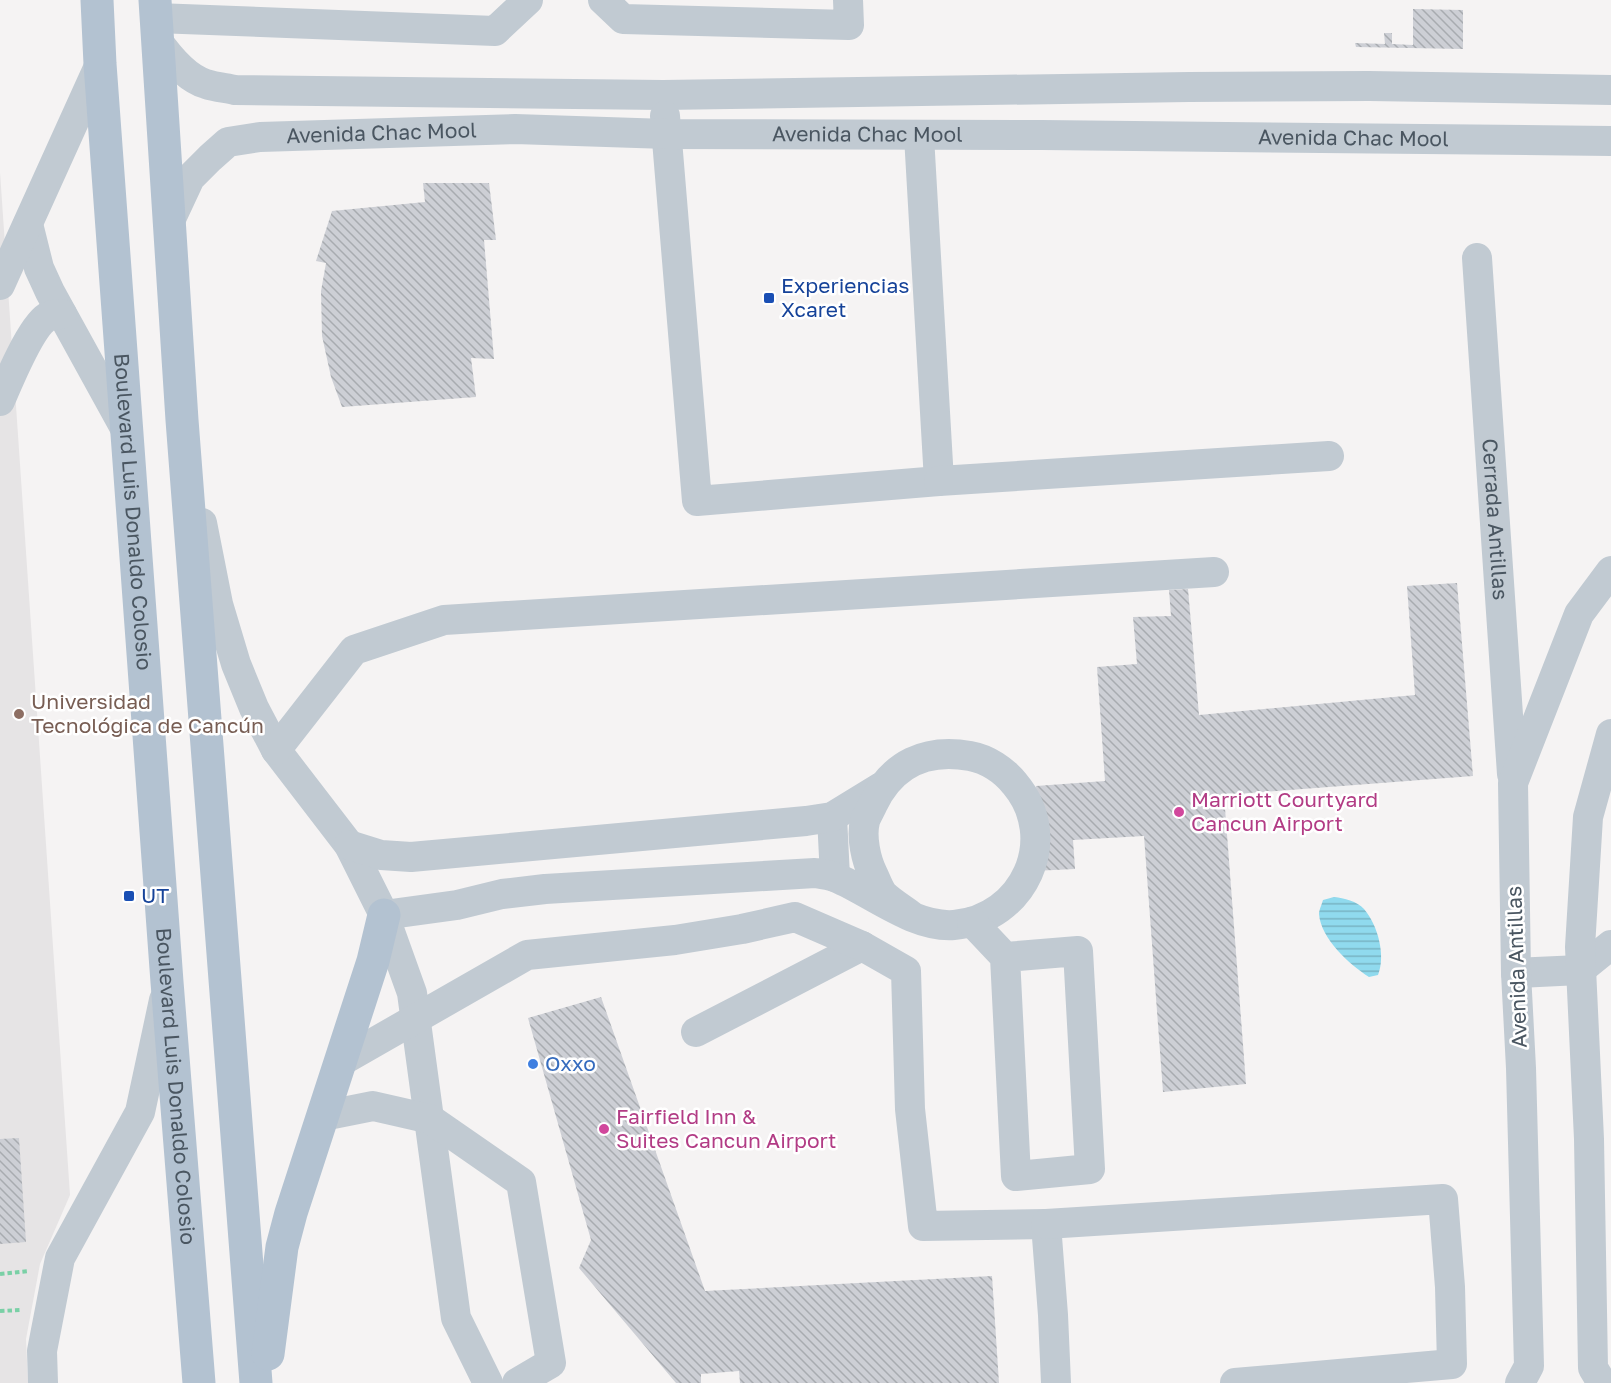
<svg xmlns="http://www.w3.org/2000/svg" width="1611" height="1383" font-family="'Golos Text',sans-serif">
  <defs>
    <pattern id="water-rules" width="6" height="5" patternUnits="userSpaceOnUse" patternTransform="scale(1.5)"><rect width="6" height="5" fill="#90daee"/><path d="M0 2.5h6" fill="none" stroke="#78b4c4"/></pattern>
    <pattern id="building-back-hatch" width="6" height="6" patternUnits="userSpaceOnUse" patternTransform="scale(1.5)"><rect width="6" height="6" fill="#cdcfd5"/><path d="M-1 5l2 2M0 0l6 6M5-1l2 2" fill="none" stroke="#a8abb0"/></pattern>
  </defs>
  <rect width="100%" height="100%" fill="#f5f3f3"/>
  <path fill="#e6e4e5" d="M0,172L70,1195L40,1264L26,1339L28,1383H0Z"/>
  <path fill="url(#water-rules)" d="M1334,897C1344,898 1357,901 1364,909C1378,925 1386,956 1378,975L1369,977C1349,964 1321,939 1319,914C1319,910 1322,904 1323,900Z"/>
  <g fill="url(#building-back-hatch)">
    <path d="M1413,9L1463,10V49L1356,47L1355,43L1385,44L1384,33H1392V44L1413,45Z"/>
    <path d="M423,183H489L496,240H484L494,359L471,358L476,397L342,407L331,377L322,336L321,291L326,263L316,261L332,211L425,202Z"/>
    <path d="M1457,583L1473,776L1224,795L1246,1084L1163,1092L1144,836L1073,840L1075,869L1033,871L1040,841L1036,786L1105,781L1097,667L1137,664L1133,617L1171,616L1169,590L1188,589L1199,715L1415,695L1407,586Z"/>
    <path d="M601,997L705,1291L992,1276L999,1383H740L739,1371L701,1374V1383H676L579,1268L591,1240L528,1018Z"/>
    <path d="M19,1138L26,1242L0,1244V1139Z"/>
  </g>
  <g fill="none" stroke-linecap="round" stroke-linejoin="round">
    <g stroke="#7ad0a6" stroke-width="4" stroke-dasharray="4.5 3" stroke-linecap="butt">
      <path d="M0,1274L29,1271"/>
      <path d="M0,1311L20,1310"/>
    </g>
    <g stroke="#c1cad2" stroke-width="30">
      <path d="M603,0L623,19L849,25L848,0"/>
      <path d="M156,18L495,31L528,0"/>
      <path d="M157,40C169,57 186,78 206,84C215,87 226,88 235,90L663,95L1189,87L1369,86L1611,90"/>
      <path d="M665,116L697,501L939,481L919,136"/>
      <path id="s1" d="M169,223L190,178L210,158L228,142L260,137L515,129L667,134L1042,135L1611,141"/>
      <path d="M28,224L39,268L50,292L126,430"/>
      <path id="s2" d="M1477,258L1512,774"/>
      <path d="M0,285L100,64"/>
      <path d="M0,401C8,382 31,327 47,317C52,315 57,314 62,314"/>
      <path d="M939,481L1329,456"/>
      <path d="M202,523L218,604L236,664L254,708L276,750L349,845L384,915L412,993L456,1318L488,1383"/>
      <path d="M276,750L354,650L444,620L1214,572"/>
      <path d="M832,817L835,877"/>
      <path d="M349,845L381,855L411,857L806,821L832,817L881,787"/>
      <path d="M384,915L457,905L502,894L545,889L815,873C822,874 830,875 837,878C872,893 914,928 954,925C1024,919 1061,839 1015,784C1004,770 987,759 970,756C926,748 892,764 873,804C871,809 867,815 865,821C861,837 866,860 873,874C876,880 879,889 883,894C891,902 903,909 912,916"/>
      <path d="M972,922L1005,957L1016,1176L1090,1169L1078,951L1005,957"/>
      <path d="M1516,973L1580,970L1611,945"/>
      <path d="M696,1032L862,946"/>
      <path d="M340,1062L527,955L675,940L742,929L795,917L862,946L906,971L910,1109L923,1226L1046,1224L1053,1315L1056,1383"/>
      <path d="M323,1116L373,1106L430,1119L521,1182L551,1363L517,1383"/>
      <path d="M1046,1224L1443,1199L1450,1287L1452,1364L1235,1383"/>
      <path d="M43,1383L42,1351L60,1258L140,1112L164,1000"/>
      <path d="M1520,1383L1529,1366L1521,1068L1516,973L1513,783L1579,614L1611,571"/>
      <path d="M1602,1383L1593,1368L1589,1139L1580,947L1588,817L1611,734"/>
    </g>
    <g stroke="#b3c2d1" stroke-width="33">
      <path id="s3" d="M97,0L100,64L167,982L199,1383"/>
      <path d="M155,0L182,420L256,1383"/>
      <path d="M268,1354L282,1247L291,1213L373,961L384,915"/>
    </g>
  </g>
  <g fill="#1a4fb4" stroke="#fff" stroke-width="2">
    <rect x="763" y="292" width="12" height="12" rx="3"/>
    <rect x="123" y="890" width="12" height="12" rx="3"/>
  </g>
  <circle fill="#8d6e63" stroke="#fff" stroke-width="2" cx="19" cy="714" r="6"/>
  <g fill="#d1479c" stroke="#fff" stroke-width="2">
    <circle cx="1179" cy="812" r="6"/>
    <circle cx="604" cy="1129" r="6"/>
  </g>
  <circle fill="#3f7fe0" stroke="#fff" stroke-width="2" cx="533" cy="1064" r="6"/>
  <g text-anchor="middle" stroke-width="5" stroke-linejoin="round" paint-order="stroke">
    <g font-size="21" fill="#4a5661" stroke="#fff">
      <text dy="7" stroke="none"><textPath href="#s1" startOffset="256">Avenida Chac Mool</textPath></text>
      <text dy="7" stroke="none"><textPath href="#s1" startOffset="742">Avenida Chac Mool</textPath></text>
      <text dy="7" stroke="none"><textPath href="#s1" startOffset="1228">Avenida Chac Mool</textPath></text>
      <text dy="7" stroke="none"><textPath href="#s3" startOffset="513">Boulevard Luis Donaldo Colosio</textPath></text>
      <text dy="7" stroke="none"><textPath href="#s2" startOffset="262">Cerrada Antillas</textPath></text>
      <text transform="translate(1517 967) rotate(-92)" y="7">Avenida Antillas</text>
      <text dy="7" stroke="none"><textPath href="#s3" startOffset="1089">Boulevard Luis Donaldo Colosio</textPath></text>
    </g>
    <g font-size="21" fill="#164399" stroke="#fff" text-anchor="start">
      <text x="781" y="293">Experiencias<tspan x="781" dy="24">Xcaret</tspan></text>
      <text x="141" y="903">UT</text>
    </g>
    <g font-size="21" fill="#785e54" stroke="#fff" text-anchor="start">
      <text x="31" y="709">Universidad<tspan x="31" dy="24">Tecnológica de Cancún</tspan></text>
    </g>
    <g font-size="21" fill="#b23c85" stroke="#fff" text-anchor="start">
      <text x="1191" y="807">Marriott Courtyard<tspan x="1191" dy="24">Cancun Airport</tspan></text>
      <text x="616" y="1124">Fairfield Inn &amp;<tspan x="616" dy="24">Suites Cancun Airport</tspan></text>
    </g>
    <g font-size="21" fill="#366cbe" stroke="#fff" text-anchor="start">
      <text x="545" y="1071">Oxxo</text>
    </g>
  </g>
</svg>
